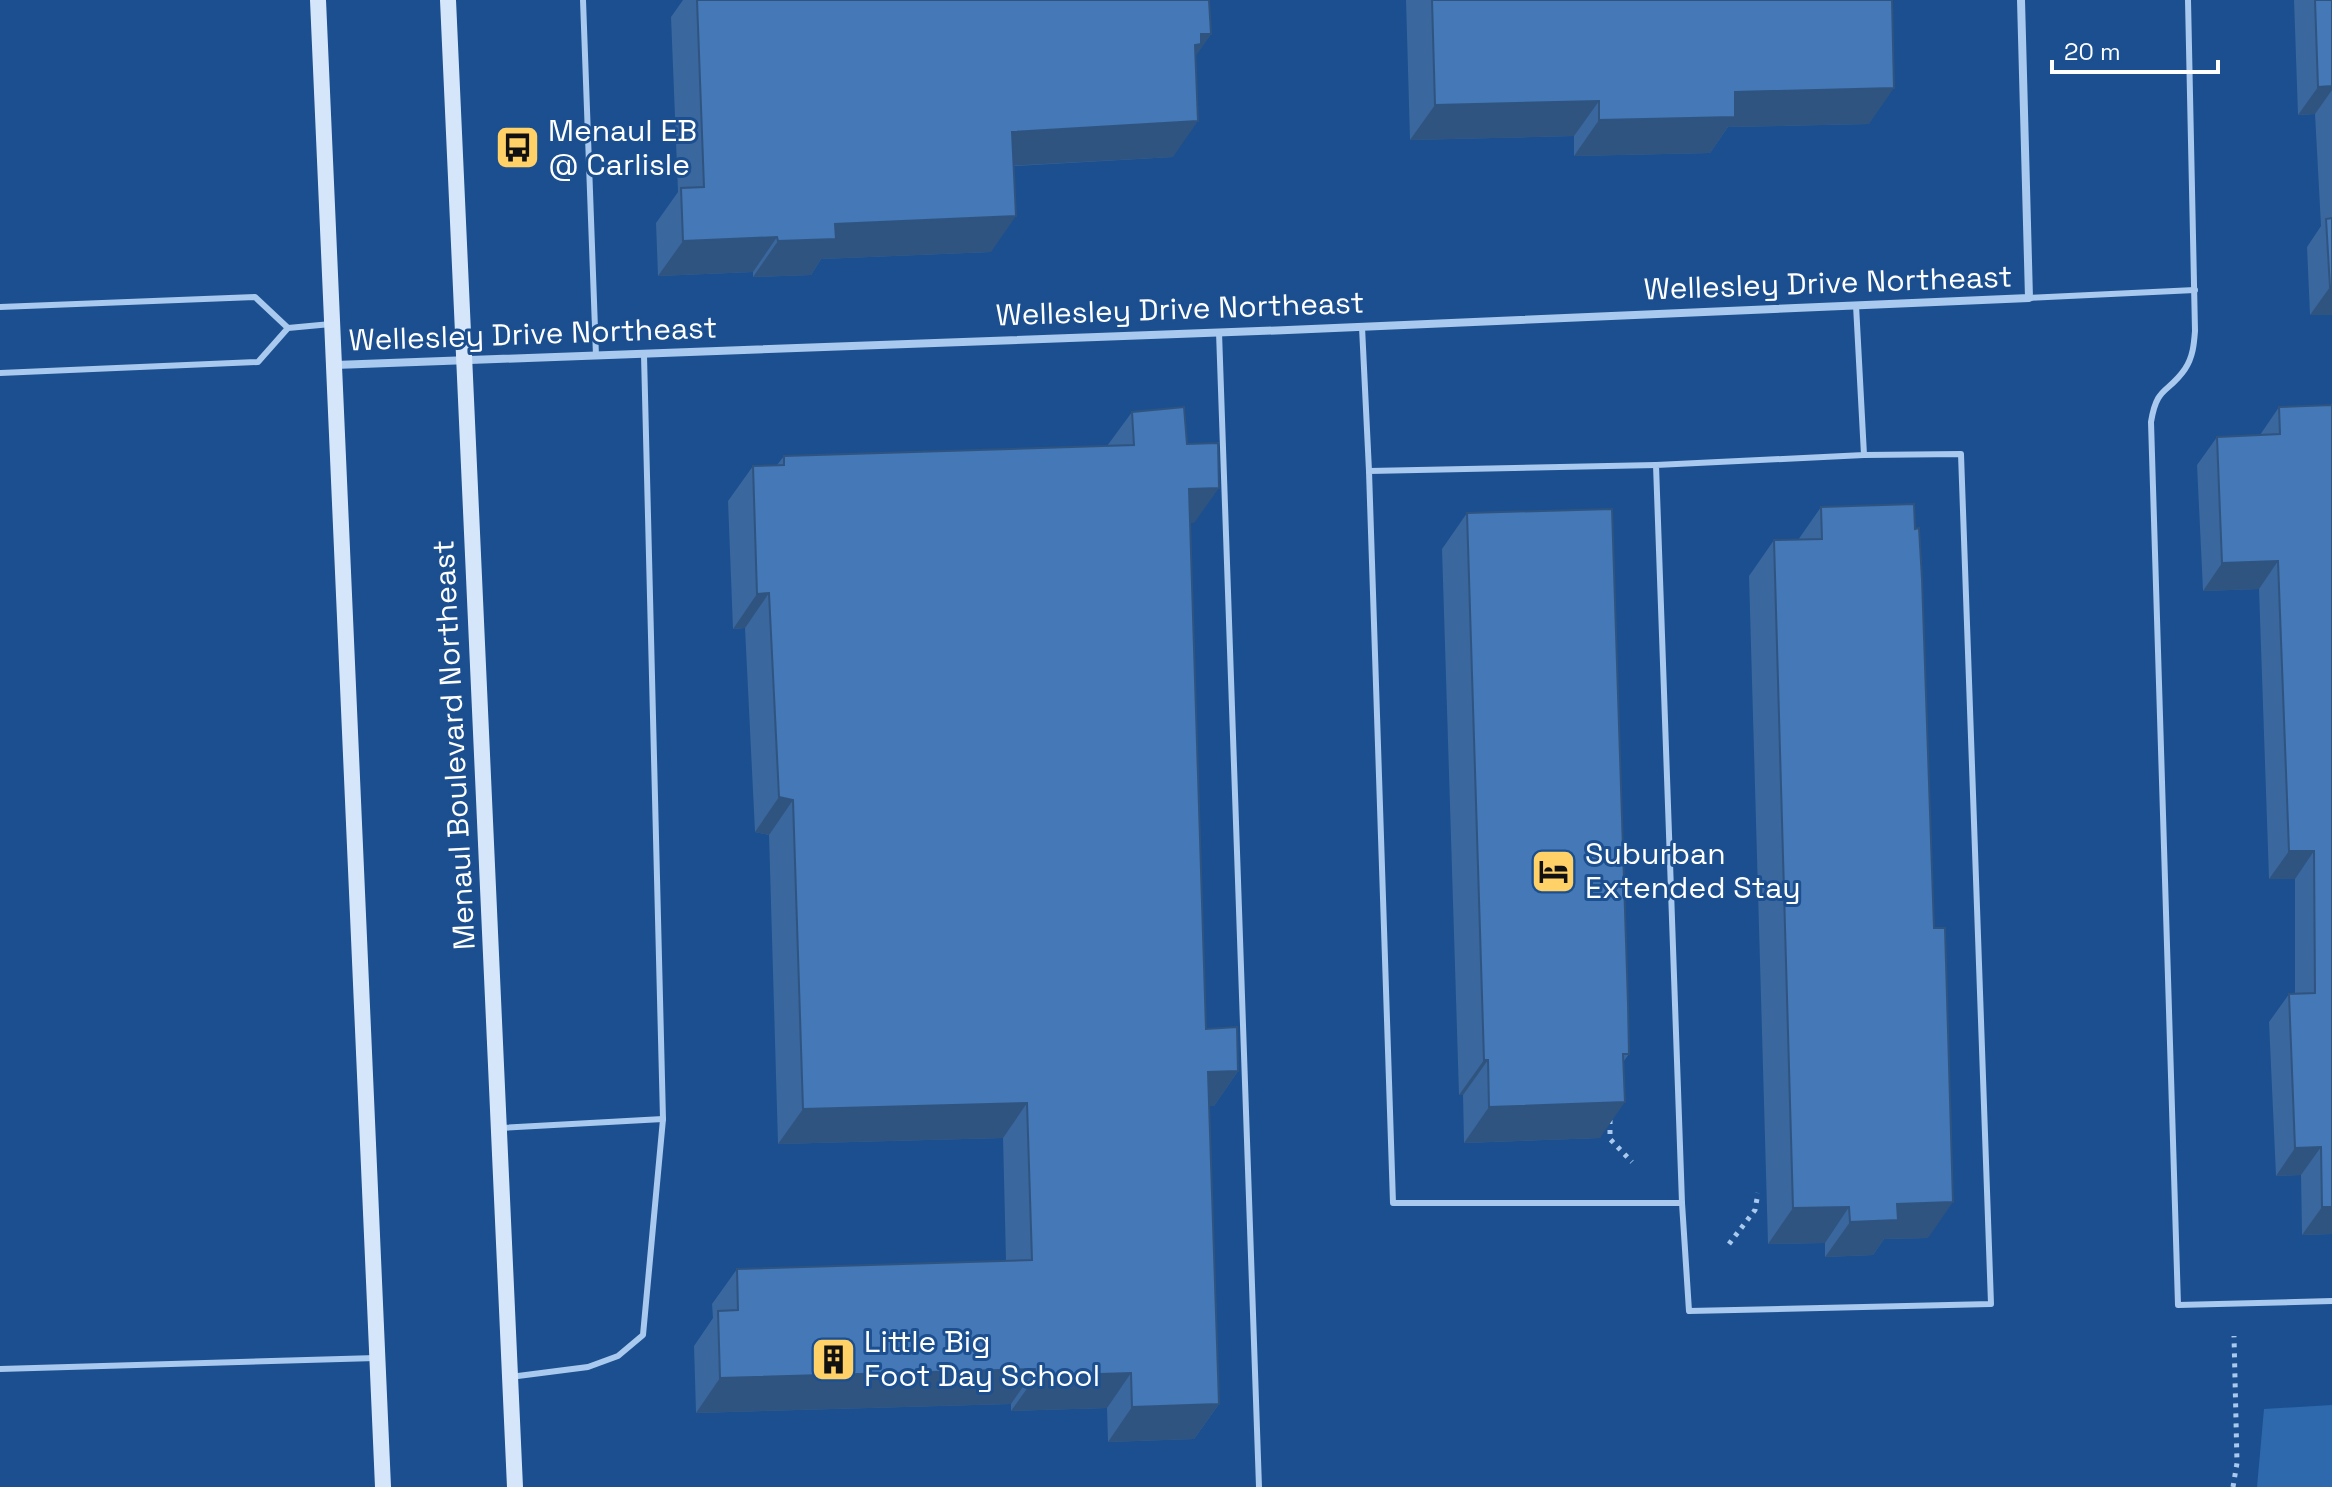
<svg xmlns="http://www.w3.org/2000/svg" width="2332" height="1487" font-family="'Space Grotesk',sans-serif">
  <rect width="100%" height="100%" fill="#1b4f8f"/>
  <path fill="#2e69ad" d="M2332,1405V1487H2257L2264,1409Z"/>
  <g fill="none" stroke-linecap="round" stroke-linejoin="round">
    <g stroke="#a9c9ee" stroke-width="5" stroke-dasharray="4 6" stroke-linecap="butt">
      <path d="M1610,1120V1139L1632,1162"/>
      <path d="M1729,1244L1755,1210L1758,1193"/>
      <path d="M2233,1487L2237,1463L2234,1336"/>
    </g>
    <g stroke="#a9c9ee" stroke-width="6">
      <path d="M583,0L596,356"/>
      <path d="M2188,0L2195,331C2194,344 2193,357 2185,369C2168,394 2157,385 2151,422L2178,1305L2332,1301"/>
      <path d="M2029,298L2195,290"/>
      <path d="M1856,305L1864,455L1961,454L1991,1304L1689,1311L1682,1203L1656,465L1864,455"/>
      <path d="M0,307L255,297L288,328"/>
      <path d="M1362,327L1369,471"/>
      <path d="M1219,332L1259,1487"/>
      <path d="M0,373L258,362L288,328L331,324"/>
      <path d="M1656,465L1369,471L1393,1203H1682"/>
      <path d="M499,1128L663,1119"/>
      <path d="M0,1369L376,1358"/>
      <path d="M510,1377L588,1367L618,1356L643,1335L663,1119L644,355"/>
    </g>
    <path stroke="#a9c9ee" stroke-width="8" d="M335,365L1288,330L2029,298L2021,0"/>
    <g stroke="#d6e6fa" stroke-width="16">
      <path d="M318,0L383,1487"/>
      <path d="M448,0L515,1487"/>
    </g>
  </g>
  <g fill="#3a679d">
    <path d="M683,0H1209L1211,34L1195,56L1173,157L1014,166L991,252L821,259L811,275L753,277V272L658,276L656,223L678,192L671,17Z"/>
    <path d="M1406,0H1892L1869,124L1728,127L1710,153L1574,156V136L1410,140Z"/>
    <path d="M2294,0H2332V315H2310L2307,247L2321,226L2315,114L2298,115Z"/>
    <path d="M2332,405V1234L2302,1235L2301,1175L2276,1176L2269,1022L2289,994H2295V879H2269L2259,589L2203,591L2197,465L2217,437L2260,435L2279,407Z"/>
    <path d="M1132,412L1194,523H1190L1206,1029L1238,1071L1214,1106H1209L1219,1404L1194,1439L1108,1442L1107,1408L1011,1411V1404L696,1413L694,1346L713,1318L712,1304L737,1269L1006,1261L1003,1138L778,1144L769,835L755,832L745,628L733,629L728,501L753,466L777,465L784,456L1107,446Z"/>
    <path d="M1821,507L1928,1238L1884,1239L1873,1255L1825,1257V1243L1768,1244L1749,576L1774,540H1798Z"/>
    <path d="M1467,513L1629,1054L1624,1061L1600,1138L1464,1143L1463,1095H1459L1442,549Z"/>
  </g>
  <g fill="#305480">
    <path d="M1201,34H1211L1186,70H1176Z"/>
    <path d="M2332,86V90L2315,114L2298,115L2318,87Z"/>
    <path d="M1894,88L1869,124L1728,127L1710,153L1574,156L1599,120L1735,92Z"/>
    <path d="M1599,101L1574,136L1410,140L1435,105Z"/>
    <path d="M1198,121L1173,157L987,167L1012,132Z"/>
    <path d="M1016,216L991,252L821,259L811,275L753,277L778,241L835,224Z"/>
    <path d="M777,237L753,272L658,276L683,241Z"/>
    <path d="M2330,287H2332V315H2310Z"/>
    <path d="M1219,488L1194,523L1164,524L1189,489Z"/>
    <path d="M2278,561L2259,589L2203,591L2222,563Z"/>
    <path d="M769,593L745,628L733,629L757,594Z"/>
    <path d="M779,797L793,800L769,835L755,832Z"/>
    <path d="M2289,851H2314L2295,879H2269Z"/>
    <path d="M1484,1060H1488L1463,1095H1459Z"/>
    <path d="M1238,1071L1214,1106L1184,1107L1208,1072Z"/>
    <path d="M1625,1102L1600,1138L1464,1143L1489,1107Z"/>
    <path d="M1027,1103L1003,1138L778,1144L803,1109Z"/>
    <path d="M2321,1147L2301,1175L2276,1176L2295,1148Z"/>
    <path d="M1953,1202L1928,1238L1884,1239L1873,1255L1825,1257L1850,1222L1897,1204Z"/>
    <path d="M1849,1207L1825,1243L1768,1244L1793,1208Z"/>
    <path d="M2322,1207H2332V1234L2302,1235Z"/>
    <path d="M1035,1369L1011,1404L696,1413L720,1378Z"/>
    <path d="M1131,1373L1107,1408L1011,1411L1036,1376Z"/>
    <path d="M1219,1404L1194,1439L1108,1442L1132,1407Z"/>
  </g>
  <g fill="#4478b7" stroke="#305480" stroke-width="2">
    <path d="M697,0H1209L1211,34H1201V44L1195,45L1198,121L1012,132L1016,216L835,224L836,239L778,241L777,237L683,241L681,188L704,187Z"/>
    <path d="M1432,0H1892L1894,88L1735,92V117L1599,120V101L1435,105Z"/>
    <path d="M2315,0H2332V86L2318,87Z"/>
    <path d="M2332,218V287H2330L2326,219Z"/>
    <path d="M2332,405V1207H2322L2321,1147L2295,1148L2289,994L2315,993L2314,851H2289L2278,561L2222,563L2217,437L2280,434L2279,407Z"/>
    <path d="M1184,407L1187,444L1218,443L1219,488L1189,489L1206,1029L1237,1027L1238,1071L1208,1072L1219,1404L1132,1407L1131,1373L1036,1376L1035,1369L720,1378L718,1311L738,1310L737,1269L1032,1260L1027,1103L803,1109L793,800L779,797L769,593L757,594L753,466L784,465V456L1134,445L1132,412Z"/>
    <path d="M1914,504L1915,529L1919,528L1922,579L1934,928H1945L1953,1202L1897,1204L1898,1220L1850,1222L1849,1207L1793,1208L1774,540L1822,539L1821,507Z"/>
    <path d="M1612,509L1628,1003L1629,1054H1623L1625,1102L1489,1107L1488,1060H1484L1467,513Z"/>
  </g>
  <defs>
    <symbol id="bus-square" viewBox="-11 -11 22 22"><rect x="-9" y="-9" width="18" height="18" rx="4" fill="#ffd166" stroke="#1b4f8f"/><path d="M-5-6H5V4H4V6H2V4H-2V6H-4V4H-5ZM-3.5-4V0h7V-4ZM-3.5 1.2v1.5H-2V1.2ZM2 1.2v1.5H3.5V1.2Z" fill="#111"/></symbol>
    <symbol id="hotel-square" viewBox="-11 -11 22 22"><rect x="-9" y="-9" width="18" height="18" rx="4" fill="#ffd166" stroke="#1b4f8f"/><path d="M-6-4.5h1.5V1H6V5H4.5V3h-9V5H-6ZM-4 0a1.8 1.8 0 1 1 3.6 0ZM.5 0V-2.5h3Q6-2.5 6 0Z" fill="#111"/></symbol>
    <symbol id="building-square" viewBox="-11 -11 22 22"><rect x="-9" y="-9" width="18" height="18" rx="4" fill="#ffd166" stroke="#1b4f8f"/><path d="M-4-6H4V6H1V3H-1V6H-4ZM-2.5-4.3h1.7v1.8h-1.7ZM.8-4.3h1.7v1.8H.8ZM-2.5-1h1.7V.8h-1.7ZM.8-1h1.7V.8H.8Z" fill="#111"/></symbol>
  </defs>
  <g fill-rule="evenodd">
    <use href="#bus-square" x="492" y="122" width="51" height="51"/>
    <use href="#hotel-square" x="1528" y="846" width="51" height="51"/>
    <use href="#building-square" x="808" y="1334" width="51" height="51"/>
  </g>
  <g text-anchor="middle" stroke-width="6" stroke-linejoin="round" paint-order="stroke">
    <g font-size="30" fill="#fff" stroke="#1b4f8f" text-anchor="start">
      <text x="548" y="141">Menaul EB<tspan x="548" dy="34">@ Carlisle</tspan></text>
      <text x="1585" y="864">Suburban<tspan x="1585" dy="34">Extended Stay</tspan></text>
      <text x="864" y="1352">Little Big<tspan x="864" dy="34">Foot Day School</tspan></text>
    </g>
    <g font-size="30" fill="#fff" stroke="#1b4f8f">
      <text transform="translate(1828 283) rotate(-2)" y="10">Wellesley Drive Northeast</text>
      <text transform="translate(1180 309) rotate(-2)" y="10">Wellesley Drive Northeast</text>
      <text transform="translate(533 334) rotate(-2)" y="10">Wellesley Drive Northeast</text>
      <text transform="translate(454 745) rotate(-93)" y="10">Menaul Boulevard Northeast</text>
    </g>
  </g>
  <path d="M2052 60v12h166v-12" fill="none" stroke="#ffffff" stroke-width="4"/>
  <text x="2064" y="60" font-size="24" fill="#ffffff" stroke="#1b4f8f" stroke-width="6" paint-order="stroke">20 m</text>
</svg>
